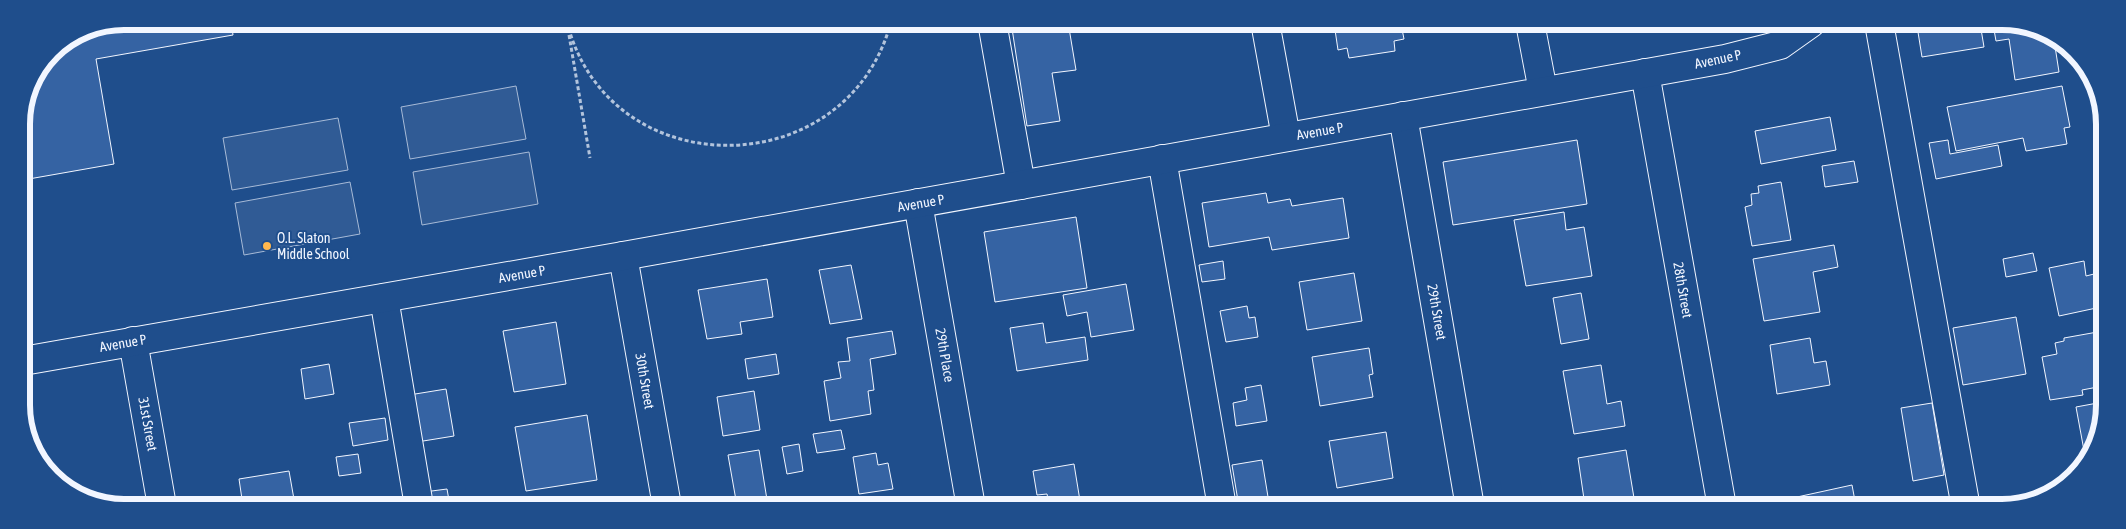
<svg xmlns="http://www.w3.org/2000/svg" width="2126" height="529" font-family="'Asap Condensed',sans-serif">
  <rect width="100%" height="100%" fill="#1f4e8c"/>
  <g fill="#305b95" stroke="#a8bbd7">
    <path d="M516,86L526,139L410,159L401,107Z"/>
    <path d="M338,118L348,170L232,190L223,138Z"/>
    <path d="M529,152L538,204L422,225L413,172Z"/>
    <path d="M350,182L360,234L244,255L235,203Z"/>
  </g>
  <g fill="#3563a3" stroke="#f2f6ff">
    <path d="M124,21H231L233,35L96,59L114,164L23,180L21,117L29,84L51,51L85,29Z"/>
    <path d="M1011,22H1068L1076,70L1052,73L1060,121L1027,126Z"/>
    <path d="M1302,23H1407L1401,24L1404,39L1394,41L1395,51L1349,58L1347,48L1338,50L1334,23L1303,28Z"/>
    <path d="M1935,23H1980L1984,47L1922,57L1917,26Z"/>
    <path d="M2022,23L2054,40L2059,72L2015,80L2009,39L1996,41L1993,24Z"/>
    <path d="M2062,86L2070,127L2064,128L2067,144L2026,151L2023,138L1956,151L1947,107Z"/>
    <path d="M1830,117L1836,150L1761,164L1755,131Z"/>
    <path d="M1577,140L1587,204L1453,225L1443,162Z"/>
    <path d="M1948,140L1950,154L1998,145L2002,166L1936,179L1929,143Z"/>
    <path d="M1854,161L1858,182L1825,187L1822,166Z"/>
    <path d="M1781,182L1791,240L1752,246L1745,207L1752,205L1751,194L1759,193L1758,186Z"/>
    <path d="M1266,193L1268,203L1290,199L1292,206L1343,198L1349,238L1272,250L1269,237L1209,247L1202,203Z"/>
    <path d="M1564,212L1566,230L1584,227L1592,276L1526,286L1514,220Z"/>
    <path d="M1076,217L1087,288L995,302L984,232Z"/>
    <path d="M1834,245L1838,267L1813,272L1820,312L1764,321L1753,259Z"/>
    <path d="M2033,253L2037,271L2006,277L2003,259Z"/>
    <path d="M1223,261L1225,279L1202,282L1199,265Z"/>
    <path d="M2084,261L2086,276L2094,274L2101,307L2059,316L2049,268Z"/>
    <path d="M851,265L862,319L830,324L819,270Z"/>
    <path d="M1354,273L1362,321L1307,330L1299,282Z"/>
    <path d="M767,279L773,317L740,322L742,334L707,339L698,290Z"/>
    <path d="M1126,284L1134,330L1091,337L1087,312L1067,316L1063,295Z"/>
    <path d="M1581,293L1589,339L1561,344L1553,298Z"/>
    <path d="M1247,306L1249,318L1255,317L1258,337L1226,342L1220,311Z"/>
    <path d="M2016,317L2026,374L1963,385L1953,328Z"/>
    <path d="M556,322L566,384L514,392L503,331Z"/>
    <path d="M1043,323L1046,343L1085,337L1088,360L1017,371L1010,328Z"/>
    <path d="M892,331L896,354L870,359L874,390L868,391L871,414L830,421L824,381L841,378L838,362L850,361L847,338Z"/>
    <path d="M2103,331V386L2082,390L2083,395L2050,400L2042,357L2057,354L2055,343L2064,341V338Z"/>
    <path d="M1810,338L1814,363L1826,361L1830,385L1777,394L1770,345Z"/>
    <path d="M1369,348L1373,374L1369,375L1373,397L1320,406L1312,357Z"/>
    <path d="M776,354L779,374L748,379L745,359Z"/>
    <path d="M329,364L334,394L305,399L301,369Z"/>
    <path d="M1601,365L1607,404L1621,401L1625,426L1574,434L1563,371Z"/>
    <path d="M1261,385L1267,421L1236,426L1233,403L1247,400L1245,388Z"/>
    <path d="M446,389L454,436L417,442L409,395Z"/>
    <path d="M754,391L760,430L723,436L717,397Z"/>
    <path d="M2103,402V425L2085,456L2076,407Z"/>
    <path d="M1932,403L1944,475L1913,481L1901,408Z"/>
    <path d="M587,415L597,480L526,491L515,427Z"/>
    <path d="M385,418L388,440L353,446L349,423Z"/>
    <path d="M841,430L845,449L817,453L813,434Z"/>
    <path d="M1386,432L1393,478L1337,488L1329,441Z"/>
    <path d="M799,444L803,471L787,474L782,447Z"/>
    <path d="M759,450L768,506H737L728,455Z"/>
    <path d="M1626,450L1634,498L1585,506L1578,458Z"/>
    <path d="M876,453L878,465L888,463L893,489L859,494L853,457Z"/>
    <path d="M358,454L361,473L339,476L336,457Z"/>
    <path d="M1262,460L1269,503L1239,507L1232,465Z"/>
    <path d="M1074,464L1081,507H1056L1055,503L1049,504L1047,494L1037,495L1033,471Z"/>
    <path d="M289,471L295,505L243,506L239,479Z"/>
    <path d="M1852,485L1855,501L1868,498L1870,507H1800L1797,497Z"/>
    <path d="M447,489L450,506H426L424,492Z"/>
    <path d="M2043,492V493L2015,505L2013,498Z"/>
    <path d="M790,498L792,506H773L772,501Z"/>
    <path d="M1392,498L1393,507H1337Z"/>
  </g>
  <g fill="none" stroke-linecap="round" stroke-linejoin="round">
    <defs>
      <g id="minor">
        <path d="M992,22L1021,185"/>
        <path d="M1265,22L1286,137"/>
        <path d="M1530,23L1543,91"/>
        <path d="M1879,23L1966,508"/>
        <path d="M1645,73L1722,507"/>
        <path d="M1403,116L1470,507"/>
        <path d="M1162,159L1222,507"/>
        <path d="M918,203L971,507"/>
        <path d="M623,256L667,506"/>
        <path d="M384,298L419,506"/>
        <path d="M133,341L162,506"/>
        <path d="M23,361L623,256L1725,59L1780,45L1811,23"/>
      </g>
    </defs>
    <use href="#minor" stroke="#f2f6ff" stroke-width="30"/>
    <g stroke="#b3c4dc" stroke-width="3" stroke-dasharray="4 2.5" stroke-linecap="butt">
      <path d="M567,22C608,187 847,186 891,22"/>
      <path d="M569,35L590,158"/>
    </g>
    <use href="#minor" stroke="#1f4e8c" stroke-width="28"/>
  </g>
  <circle fill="#ffb74d" stroke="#1f4e8c" stroke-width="2" cx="267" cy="246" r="5"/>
  <g text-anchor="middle" stroke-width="4" stroke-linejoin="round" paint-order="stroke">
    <g font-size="14" fill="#f2f6ff" stroke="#1f4e8c">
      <text transform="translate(1718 59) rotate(-12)" y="5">Avenue P</text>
      <text transform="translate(1320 131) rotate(-10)" y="5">Avenue P</text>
      <text transform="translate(921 203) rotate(-10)" y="5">Avenue P</text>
      <text transform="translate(522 274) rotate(-10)" y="5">Avenue P</text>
      <text transform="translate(1683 290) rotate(80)" y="5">28th Street</text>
      <text transform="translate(1437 312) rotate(80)" y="5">29th Street</text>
      <text transform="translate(123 343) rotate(-10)" y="5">Avenue P</text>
      <text transform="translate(945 355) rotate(80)" y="5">29th Place</text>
      <text transform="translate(645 381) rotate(80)" y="5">30th Street</text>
      <text transform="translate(148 424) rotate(80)" y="5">31st Street</text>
    </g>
    <g font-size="14" fill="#f2f6ff" stroke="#1f4e8c" text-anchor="start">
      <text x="277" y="243">O.L. Slaton<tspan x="277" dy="16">Middle School</tspan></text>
    </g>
  </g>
  <path d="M0 0H2126V529H0ZM124 30H2002A94 94 0 0 1 2096 124V405A94 94 0 0 1 2002 499H124A94 94 0 0 1 30 405V124A94 94 0 0 1 124 30Z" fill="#1f4e8c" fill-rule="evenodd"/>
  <path fill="none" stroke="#f2f6ff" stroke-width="6" d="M124 30H2002A94 94 0 0 1 2096 124V405A94 94 0 0 1 2002 499H124A94 94 0 0 1 30 405V124A94 94 0 0 1 124 30Z"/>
</svg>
